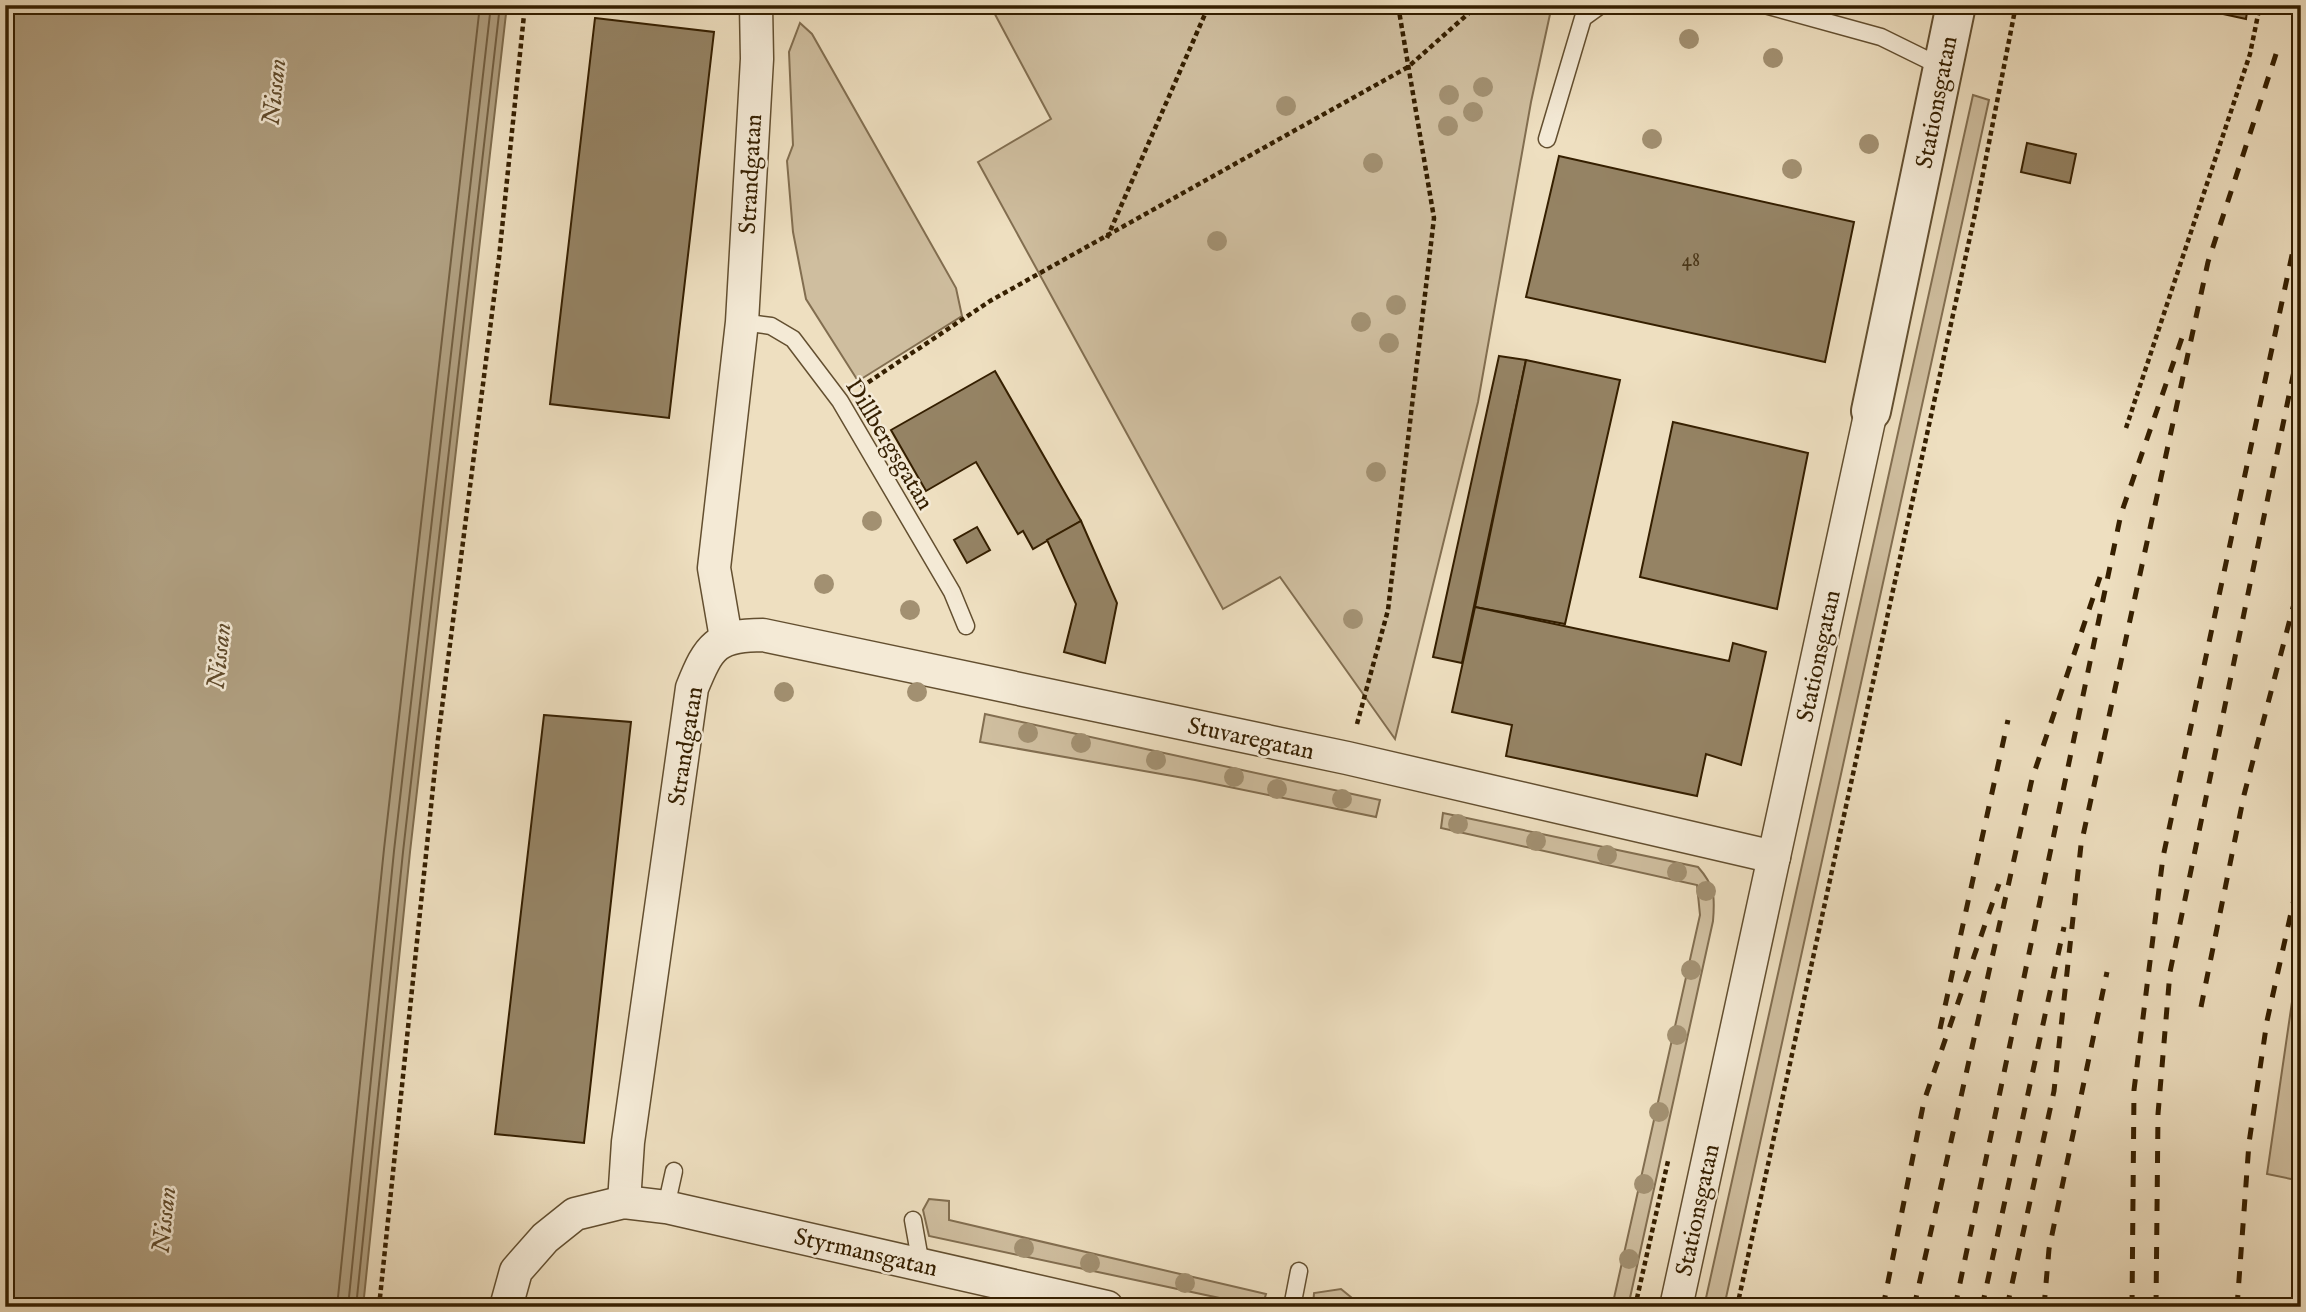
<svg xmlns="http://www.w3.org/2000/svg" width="2306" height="1312" font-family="'IM FELL English',serif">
  <rect width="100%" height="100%" fill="#eedfc0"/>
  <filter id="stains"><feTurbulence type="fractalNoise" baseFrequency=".00286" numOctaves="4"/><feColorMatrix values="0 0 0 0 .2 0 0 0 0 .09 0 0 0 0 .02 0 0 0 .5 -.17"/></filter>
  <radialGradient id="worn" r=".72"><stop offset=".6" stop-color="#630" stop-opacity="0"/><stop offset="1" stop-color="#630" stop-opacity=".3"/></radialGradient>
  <g fill="#cfbe9f" stroke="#826e50" stroke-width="2">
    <path d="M990,5H1552L1531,102L1478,402L1395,739L1280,577L1223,609L978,162L1051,119Z"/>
    <path d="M800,23L812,34L956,288L962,316L858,381L806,299L793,232L787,161L793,145L789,52Z"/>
    <path d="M1973,95L1989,100L1724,1307H1704Z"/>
    <path d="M985,714L1380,800L1376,817L1195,780L980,742Z"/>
    <path d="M1443,813L1698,867C1715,886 1715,897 1713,921L1628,1307H1612L1700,915L1697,885L1441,828Z"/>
    <path d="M2301,940V1181L2267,1174Z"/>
    <path d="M929,1199L949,1201V1220L1266,1294L1262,1307L929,1236L923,1210Z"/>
    <path d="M1341,1289L1363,1307H1313L1314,1293Z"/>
  </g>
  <path fill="#af9e7f" stroke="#7e6b4c" stroke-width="2" d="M5,5H507L410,852L363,1307H5Z"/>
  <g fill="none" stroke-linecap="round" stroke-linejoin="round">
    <g stroke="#725e40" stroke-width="2">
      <path d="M337,1307L384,849L480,5"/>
      <path d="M348,1307L394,851L491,5"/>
      <path d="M356,1307L403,852L500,5"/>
    </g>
  </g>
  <g fill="#958364" stroke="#351f00" stroke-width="2">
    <path d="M2182,5H2248L2246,19Z"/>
    <path d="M595,18L714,32L669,418L550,404Z"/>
    <path d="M2027,143L2076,154L2070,183L2021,172Z"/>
    <path d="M1559,156L1854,222L1825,362L1526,297Z"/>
    <path d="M1499,356L1526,360L1462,663L1433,657Z"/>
    <path d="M1526,360L1620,380L1565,624L1475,607Z"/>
    <path d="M995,371L1081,521L1033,549L1023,531L1018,534L976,462L926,491L891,430Z"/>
    <path d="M1673,422L1808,453L1777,609L1640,577Z"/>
    <path d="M1081,521L1117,603L1105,663L1064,652L1076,604L1047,540Z"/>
    <path d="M977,527L990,550L967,563L954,540Z"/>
    <path d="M1475,607L1729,661L1733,643L1766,652L1741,765L1706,754L1697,796L1506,756L1512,725L1452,712Z"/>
    <path d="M544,715L631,722L584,1143L495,1134Z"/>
  </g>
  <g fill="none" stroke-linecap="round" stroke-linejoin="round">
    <defs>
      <g id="service">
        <path d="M1765,5L1881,37L1942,67"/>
        <path d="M1547,139L1583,18L1601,5"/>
        <path d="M742,322L771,326L793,339L840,401L952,592L966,626"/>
        <path d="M666,1207L674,1171"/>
        <path d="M913,1220L921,1265"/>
        <path d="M1292,1307L1299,1271"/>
      </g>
      <g id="minor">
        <path d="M726,638L714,568L742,322L757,59L756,5"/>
        <path d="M624,1202L628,1142L692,688C709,646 716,635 763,635L1347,758L1774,857"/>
        <path d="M506,1307L516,1271L545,1238L575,1214L624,1202L666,1207L1107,1307"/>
        <path d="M1676,1307L1871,411"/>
      </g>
      <path id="tertiary" d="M1871,411L1956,5"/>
    </defs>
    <use href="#service" stroke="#634f30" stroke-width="19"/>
    <use href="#minor" stroke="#634f30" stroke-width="35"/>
    <use href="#tertiary" stroke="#634f30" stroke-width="42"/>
    <g stroke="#351f00" stroke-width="4.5" stroke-dasharray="5 3.5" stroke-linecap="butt">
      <path d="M1107,238L1209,5"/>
      <path d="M861,387L990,301L1408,67L1478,5"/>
      <path d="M2126,428L2250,54L2260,5"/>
      <path d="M1357,724L1388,610L1434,218L1398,5"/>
      <path d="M379,1307L438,739L499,258L525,5"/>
      <path d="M1635,1307L1668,1161"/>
      <path d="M1737,1307L1976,209L2016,5"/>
    </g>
    <use href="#service" stroke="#f4ead6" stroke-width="16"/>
    <use href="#minor" stroke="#f4ead6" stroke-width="32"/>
    <use href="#tertiary" stroke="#f4ead6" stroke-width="38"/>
    <g stroke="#351f00" stroke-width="5" stroke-dasharray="12 12" stroke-linecap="butt">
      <path d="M2201,1007L2244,795L2301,577"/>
      <path d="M1940,1029L2008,720"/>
      <path d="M1883,1307L1924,1101L1999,884"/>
      <path d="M1914,1307L2032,779L2100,577"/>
      <path d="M1955,1307L2121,514L2184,332"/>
      <path d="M1982,1307L2064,927"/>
      <path d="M2007,1307L2054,1091L2081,845L2208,262L2278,48"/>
      <path d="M2044,1307L2049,1249L2107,972"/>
      <path d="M2132,1307L2134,1090L2163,857L2301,213"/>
      <path d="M2156,1307L2158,1114L2170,972L2301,337"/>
      <path d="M2237,1307L2249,1143L2267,1021L2301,868"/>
    </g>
  </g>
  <g fill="#a29071">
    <circle cx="1689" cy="39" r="10"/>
    <circle cx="1773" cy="58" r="10"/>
    <circle cx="1483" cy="87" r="10"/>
    <circle cx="1449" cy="95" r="10"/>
    <circle cx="1286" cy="106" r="10"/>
    <circle cx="1473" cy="112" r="10"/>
    <circle cx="1448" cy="126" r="10"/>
    <circle cx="1652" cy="139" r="10"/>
    <circle cx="1869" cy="144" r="10"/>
    <circle cx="1373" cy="163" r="10"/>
    <circle cx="1792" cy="169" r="10"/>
    <circle cx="1217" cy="241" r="10"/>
    <circle cx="1396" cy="305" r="10"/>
    <circle cx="1361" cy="322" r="10"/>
    <circle cx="1389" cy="343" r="10"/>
    <circle cx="1376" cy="472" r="10"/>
    <circle cx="872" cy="521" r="10"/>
    <circle cx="824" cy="584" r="10"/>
    <circle cx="910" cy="610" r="10"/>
    <circle cx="1353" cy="619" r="10"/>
    <circle cx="784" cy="692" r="10"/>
    <circle cx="917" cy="692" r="10"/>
    <circle cx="1028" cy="733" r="10"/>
    <circle cx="1081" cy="743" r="10"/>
    <circle cx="1156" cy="760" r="10"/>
    <circle cx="1234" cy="777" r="10"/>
    <circle cx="1277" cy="789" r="10"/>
    <circle cx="1342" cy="799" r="10"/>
    <circle cx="1458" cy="824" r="10"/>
    <circle cx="1536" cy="841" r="10"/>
    <circle cx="1607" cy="855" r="10"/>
    <circle cx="1677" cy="872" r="10"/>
    <circle cx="1706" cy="891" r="10"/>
    <circle cx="1691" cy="970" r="10"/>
    <circle cx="1677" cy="1035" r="10"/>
    <circle cx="1659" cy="1112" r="10"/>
    <circle cx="1644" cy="1184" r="10"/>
    <circle cx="1024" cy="1248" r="10"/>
    <circle cx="1629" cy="1259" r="10"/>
    <circle cx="1090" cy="1263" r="10"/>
    <circle cx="1185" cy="1283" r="10"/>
  </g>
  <g text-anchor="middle" stroke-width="5" stroke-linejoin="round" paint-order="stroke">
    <g font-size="21" fill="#4d3819">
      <text x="1691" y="266">48</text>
    </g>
    <g font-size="24" fill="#351f00" stroke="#f4ead6">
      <text transform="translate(1936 102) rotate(-79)" y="8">Stationsgatan</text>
      <text transform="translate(750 174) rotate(-87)" y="8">Strandgatan</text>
      <text transform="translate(890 444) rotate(59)" y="8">Dillbergsgatan</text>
      <text transform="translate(1818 656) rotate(-78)" y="8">Stationsgatan</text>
      <text transform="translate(1251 738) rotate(12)" y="8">Stuvaregatan</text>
      <text transform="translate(685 746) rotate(-81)" y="8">Strandgatan</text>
      <text transform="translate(1697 1210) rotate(-78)" y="8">Stationsgatan</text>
      <text transform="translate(866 1252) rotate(13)" y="8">Styrmansgatan</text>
    </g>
    <g font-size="26" font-style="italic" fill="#604b2c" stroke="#f4ead6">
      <text transform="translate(273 92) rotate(-84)" y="9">Nissan</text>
      <text transform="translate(218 656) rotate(-84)" y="9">Nissan</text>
      <text transform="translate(163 1220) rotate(-84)" y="9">Nissan</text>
    </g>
  </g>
  <rect width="2306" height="1312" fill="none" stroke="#eedfc0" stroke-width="28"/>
  <rect x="7" y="7" width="2292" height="1298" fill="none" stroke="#351f00" stroke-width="3.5"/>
  <rect x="14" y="14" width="2278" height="1284" fill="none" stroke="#351f00" stroke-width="2"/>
  <rect width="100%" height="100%" filter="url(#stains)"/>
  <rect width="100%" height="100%" fill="url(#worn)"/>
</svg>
